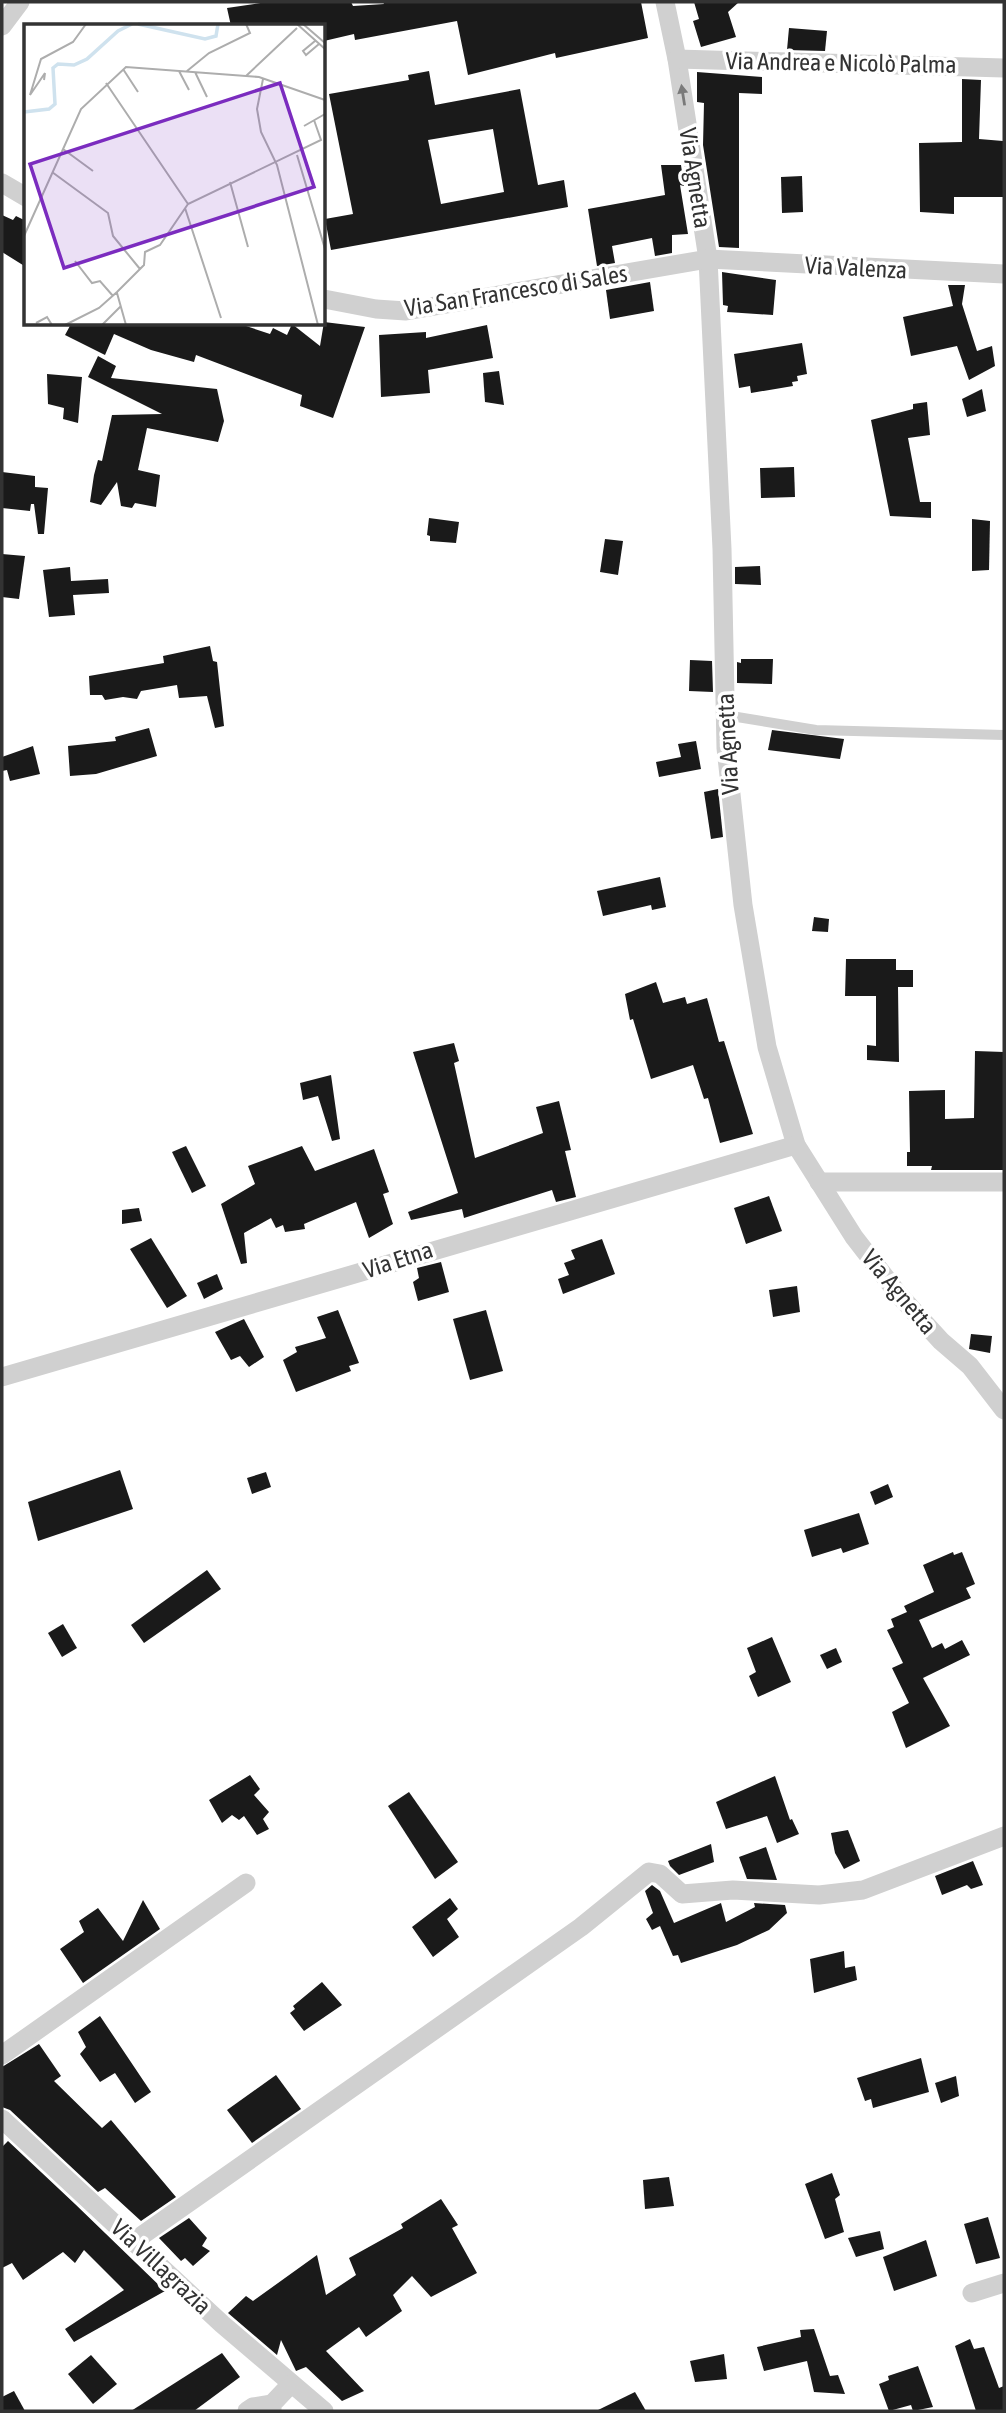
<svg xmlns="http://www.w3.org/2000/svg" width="1006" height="2413" font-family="'Asap Condensed',sans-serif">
  <rect width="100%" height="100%" fill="#fff"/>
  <g fill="#1a1a1a" fill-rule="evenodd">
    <path d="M267,2H351L353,6L384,4L383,2H641L648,38L556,58L555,53L468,75L457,21L355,40L354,34L324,41V26H255V24L231,26L227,8Z"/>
    <path d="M694,2H739L728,12L736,37L701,47L693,21L699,19Z"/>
    <path d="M789,28L827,31L825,51L787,50Z"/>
    <path d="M429,71L435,105L520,89L538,185L564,180L568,207L331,250L325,219L353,214L329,94L409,80L408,75ZM493,129L504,192L441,204L428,140Z"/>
    <path d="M697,72L762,77V94L739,93V248L719,247L703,145L704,103L697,102Z"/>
    <path d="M962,79L981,80L979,139L1003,141L1004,197H954V214L920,212L919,143L962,142Z"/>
    <path d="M661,165H681L684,186L680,185L688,234L672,235V253L655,256L652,238L612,246L615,263L597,266L588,209L665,195Z"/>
    <path d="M802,176L803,212L782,213L781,177Z"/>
    <path d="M2,215L13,220L16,216L26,221V267L2,252Z"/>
    <path d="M722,272L776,280L773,315L727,312L728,306L723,305Z"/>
    <path d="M650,282L654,311L610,319L606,290Z"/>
    <path d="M948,285H965L962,304L977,351L992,346L995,366L969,380L957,346L911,356L903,317L953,306Z"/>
    <path d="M324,322L365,327L333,418L300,406L302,395L196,355L194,362L151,350L114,334L105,355L65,335L71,324H240L270,334L273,328L287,335L292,324L320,346Z"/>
    <path d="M487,325L493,358L428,370L430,393L381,397L379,335L426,332V338Z"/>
    <path d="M802,343L807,374L797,376L798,381L792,382L793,386L751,393L750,386L739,388L734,354Z"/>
    <path d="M98,356L116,366L111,378L217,389L224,421L218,442L147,428L138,470L160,475L156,507L135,503L132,508L121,506L117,482L101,505L90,502L94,475L98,460L102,461L112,415L162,414L88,377Z"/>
    <path d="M499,371L504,405L485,402L483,373Z"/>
    <path d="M47,374L82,377L78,423L63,419L64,408L48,404Z"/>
    <path d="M982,389L986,411L967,417L962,399Z"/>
    <path d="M927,402L930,435L908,438L920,502H931V518L890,516L871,420L913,409V404Z"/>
    <path d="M794,467L795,497L761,498L760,468Z"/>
    <path d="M2,472L35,476V487L48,488L44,534H38L34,504H31L30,511L2,508Z"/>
    <path d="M429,518L459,522L456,543L430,541V536L427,535Z"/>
    <path d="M972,519L990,521L989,570L972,571Z"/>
    <path d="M605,539L623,541L618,575L600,572Z"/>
    <path d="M2,554L25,556L19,599L2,597Z"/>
    <path d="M760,566L761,585L735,584V567Z"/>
    <path d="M70,567L71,581L108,579L109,593L73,595L75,615L49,617L43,570Z"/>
    <path d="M210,646L213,661L217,662L224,726L215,728L207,696L179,698L177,685L141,691L137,699L123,697L105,700L102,695H90L89,676L164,663L163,656Z"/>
    <path d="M741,659H773L772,684L737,683V662L741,663Z"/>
    <path d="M690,660L712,661L713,692L689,691Z"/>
    <path d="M149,728L157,756L96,774L70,776L68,746L116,741L115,737Z"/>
    <path d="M772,730L844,739L840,759L768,750Z"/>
    <path d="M696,741L701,769L659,777L656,762L681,757L678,744Z"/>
    <path d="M33,746L40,774L10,781L7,770L2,771V757Z"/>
    <path d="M718,789L723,837L711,839L704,792Z"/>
    <path d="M660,877L666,907L652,910L651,905L603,916L597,891Z"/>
    <path d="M814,917L829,919L828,932L812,931Z"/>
    <path d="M846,959H896V970H913V987H898L899,1062L867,1060V1045L876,1046V996H845Z"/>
    <path d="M656,982L663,1003L685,997L687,1004L707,998L719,1042L724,1041L753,1134L720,1143L708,1098L704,1099L693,1065L651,1079L633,1019L630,1020L625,994Z"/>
    <path d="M454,1043L459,1061L454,1063L475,1158L543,1133L536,1107L559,1101L571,1150L565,1151L576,1197L556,1202L552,1190L464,1218L462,1209L411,1220L408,1212L458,1193L413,1052Z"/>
    <path d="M975,1051L1004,1052V1170H931L932,1166H907V1152H910L909,1091L945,1090V1119L974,1118Z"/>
    <path d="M331,1075L340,1139L332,1141L318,1096L303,1100L300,1083Z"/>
    <path d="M186,1146L206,1186L192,1193L172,1152Z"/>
    <path d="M302,1146L315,1171L374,1149L389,1192L383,1194L393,1224L369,1238L356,1202L304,1224L305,1229L285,1232L283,1225L276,1228L271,1218L244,1233L247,1263L241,1264L221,1204L255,1184L248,1166Z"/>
    <path d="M769,1196L782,1231L746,1244L734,1208Z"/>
    <path d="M139,1208L142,1221L122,1224V1210Z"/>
    <path d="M151,1238L187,1296L167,1308L130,1249Z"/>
    <path d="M602,1239L615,1274L563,1294L558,1279L569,1275L564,1263L575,1259L571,1250Z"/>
    <path d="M441,1262L449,1292L418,1301L413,1282L419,1278L417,1268Z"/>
    <path d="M217,1274L223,1289L204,1299L197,1283Z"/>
    <path d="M797,1286L800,1312L773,1317L769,1290Z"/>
    <path d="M338,1310L359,1363L349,1366L351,1371L296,1392L283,1360L297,1352L295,1347L326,1338L317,1317Z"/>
    <path d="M486,1310L503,1371L470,1380L453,1319Z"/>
    <path d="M244,1319L264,1357L249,1367L240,1356L231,1360L215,1332Z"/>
    <path d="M971,1334L992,1336L990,1353L969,1349Z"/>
    <path d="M120,1470L133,1509L38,1541L28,1502Z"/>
    <path d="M266,1472L271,1487L252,1494L247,1478Z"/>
    <path d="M888,1484L893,1497L875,1505L870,1492Z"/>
    <path d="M859,1513L869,1544L843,1553L841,1548L812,1557L804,1530Z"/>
    <path d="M953,1552L954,1555L962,1552L975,1584L966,1588L971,1598L919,1620L932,1648L942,1643L945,1649L962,1640L970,1655L923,1678L950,1726L906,1748L892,1712L909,1703L892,1668L903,1663L887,1630L894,1627L891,1619L907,1612L904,1606L934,1592L923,1565Z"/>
    <path d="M207,1570L221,1589L144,1643L131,1625Z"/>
    <path d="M63,1624L77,1648L62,1657L48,1633Z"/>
    <path d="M772,1637L791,1682L758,1697L749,1676L756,1672L747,1648Z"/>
    <path d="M836,1648L842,1662L827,1669L820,1655Z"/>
    <path d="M250,1775L260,1789L254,1795L269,1812L263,1819L269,1829L257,1835L244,1816L239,1820L232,1815L222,1823L209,1800Z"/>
    <path d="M775,1776L790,1820L792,1819L799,1834L777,1843L767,1816L726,1829L716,1802Z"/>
    <path d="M409,1792L458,1862L435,1879L388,1806Z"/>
    <path d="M848,1830L860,1861L844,1869L835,1853L831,1833Z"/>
    <path d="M711,1844L714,1862L679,1875L670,1866L668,1861Z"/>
    <path d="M766,1847L777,1880L747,1879L739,1857Z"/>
    <path d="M973,1861L983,1885L971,1889L967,1885L942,1895L935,1876Z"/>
    <path d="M652,1885L660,1891L674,1923L721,1903L726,1922L755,1907L754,1903L785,1905L787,1913L769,1930L737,1945L681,1963L678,1955L673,1956L660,1926L652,1930L646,1919L653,1913L645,1891Z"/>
    <path d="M450,1898L458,1909L447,1919L459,1937L433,1957L412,1927Z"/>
    <path d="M143,1900L160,1929L83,1983L60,1949L84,1932L79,1921L98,1908L123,1941Z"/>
    <path d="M844,1951L845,1968L855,1966L857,1980L814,1993L810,1959Z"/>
    <path d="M322,1982L342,2005L304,2031L290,2013L295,2009L293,2006Z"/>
    <path d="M100,2016L151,2092L135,2103L115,2073L100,2082L80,2054L86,2047L78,2032Z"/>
    <path d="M39,2044L61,2076L54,2081L102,2128L111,2120L176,2197L141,2221L105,2188L98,2192L10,2110L2,2107V2067Z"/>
    <path d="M921,2058L929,2092L873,2108L871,2099L865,2101L857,2078Z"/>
    <path d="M276,2075L301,2109L252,2143L227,2110Z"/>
    <path d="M956,2076L959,2096L941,2103L935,2083Z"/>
    <path d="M8,2141L75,2204L165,2291L74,2342L65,2329L124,2290L84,2250L75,2263L63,2252L23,2280L12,2263L2,2268V2147Z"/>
    <path d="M832,2173L840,2195L835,2199L844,2232L825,2239L805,2184Z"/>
    <path d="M669,2177L674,2206L645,2209L643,2180Z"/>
    <path d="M441,2199L458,2225L452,2228L477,2273L431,2297L412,2276L393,2295L402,2311L366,2337L359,2327L326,2351L364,2391L342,2401L306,2367L296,2371L281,2340L277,2355L228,2313L246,2296L253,2301L317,2255L326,2295L356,2275L349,2258L403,2228L401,2224Z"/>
    <path d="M988,2217L1000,2258L976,2264L964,2224Z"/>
    <path d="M189,2218L207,2238L202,2246L210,2251L193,2266L185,2258L181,2261L159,2238Z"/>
    <path d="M880,2231L884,2249L856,2257L848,2238Z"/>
    <path d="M926,2240L937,2276L894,2291L883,2257Z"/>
    <path d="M814,2329L830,2376L838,2375L845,2394L814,2392L807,2361L764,2371L757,2347L801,2337L800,2330Z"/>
    <path d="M970,2339L974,2349L984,2347L999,2388L1004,2386V2411H976L955,2346Z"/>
    <path d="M222,2353L240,2377L194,2411H131Z"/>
    <path d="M724,2354L727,2379L695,2382L690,2361Z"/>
    <path d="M91,2355L117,2384L93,2404L68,2374Z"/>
    <path d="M918,2366L933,2407L913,2411L911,2405L889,2411L879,2384L889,2380L888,2376Z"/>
    <path d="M14,2391L25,2411H2V2397Z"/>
    <path d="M635,2392L646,2411H596Z"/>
  </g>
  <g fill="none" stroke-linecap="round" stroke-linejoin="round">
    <path stroke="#d0d0d0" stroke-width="10" d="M725,715L816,730L1004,735"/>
    <g stroke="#d0d0d0" stroke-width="19">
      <path d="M665,2L677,59L708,259L722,549L726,748L743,905L767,1047L796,1145L854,1237L899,1295L941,1341L970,1366L1004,1410"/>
      <path d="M2,26L20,2"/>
      <path d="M677,59L1004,68"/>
      <path d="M2,183L26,197"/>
      <path d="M324,299L376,309L406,311L708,259L1004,274"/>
      <path d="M819,1182H1004"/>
      <path d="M2,1377L796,1145"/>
      <path d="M2,2055L246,1883"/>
      <path d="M2,2119L222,2324L324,2411"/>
      <path d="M134,2241L581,1927L649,1872L660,1874L682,1894L733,1890L819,1895L863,1890L1004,1836"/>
      <path d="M972,2293L1004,2283"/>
      <path d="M247,2411L253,2407L272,2404"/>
      <path d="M272,2411V2404L290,2385"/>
    </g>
  </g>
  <defs><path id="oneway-solid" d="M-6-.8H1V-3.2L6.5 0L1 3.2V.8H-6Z" transform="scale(1.75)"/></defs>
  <use fill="#7a7a7a" href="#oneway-solid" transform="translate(683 95) rotate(-99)"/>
  <g text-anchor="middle" stroke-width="7" stroke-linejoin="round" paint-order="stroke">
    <g font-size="24" fill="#333" stroke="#fff">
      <text transform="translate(841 63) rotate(1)" y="8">Via Andrea e Nicolò Palma</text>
      <text transform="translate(695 178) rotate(81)" y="8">Via Agnetta</text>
      <text transform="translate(856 268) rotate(3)" y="8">Via Valenza</text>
      <text transform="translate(516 291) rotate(-9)" y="8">Via San Francesco di Sales</text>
      <text transform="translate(728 744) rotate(-93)" y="8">Via Agnetta</text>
      <text transform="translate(398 1260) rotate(-18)" y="8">Via Etna</text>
      <text transform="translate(899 1292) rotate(50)" y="8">Via Agnetta</text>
      <text transform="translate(161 2267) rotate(43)" y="8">Via Villagrazia</text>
    </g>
  </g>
  <g transform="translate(24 24)">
    <rect width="301" height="301" fill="#fff"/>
    <path fill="none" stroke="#cfe2ee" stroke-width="3.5" d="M114,0L181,15L192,12L194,0M0,88L25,85L31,80L29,44L34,40L50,41L63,35L94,7L108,0"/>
    <path fill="none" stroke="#adadad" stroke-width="2" d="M273,0L301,25M279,0L301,19M291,17L279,27L282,31L295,20M99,45L114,68M155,47L165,66M163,47L185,29L226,9L222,0M171,48L183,73M222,52L273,4M239,55L233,85L237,108L253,141L294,301M20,56L21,49L6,71L17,35L49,18L62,0M82,59L164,180M280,102L301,90M39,125L69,147M273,131L301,225M28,148L84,189L89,212L116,245M206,158L224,223M161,184L197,294M0,212L57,85L102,43L235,53L301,76M51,237L68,259L76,257L89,272M93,269L102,301M12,299L23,293L28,301M41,301L75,284L93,268L120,241L121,228L136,221L164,180L297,116L290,96M78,301L97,282"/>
    <path fill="#7b2cbf" fill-opacity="0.15" stroke="#7b2cbf" stroke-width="3.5" d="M256,59L290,163L40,244L6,140Z"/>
    <rect width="301" height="301" fill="none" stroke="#333" stroke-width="3.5"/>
  </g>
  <rect width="1006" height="2413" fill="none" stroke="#333333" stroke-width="7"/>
</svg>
